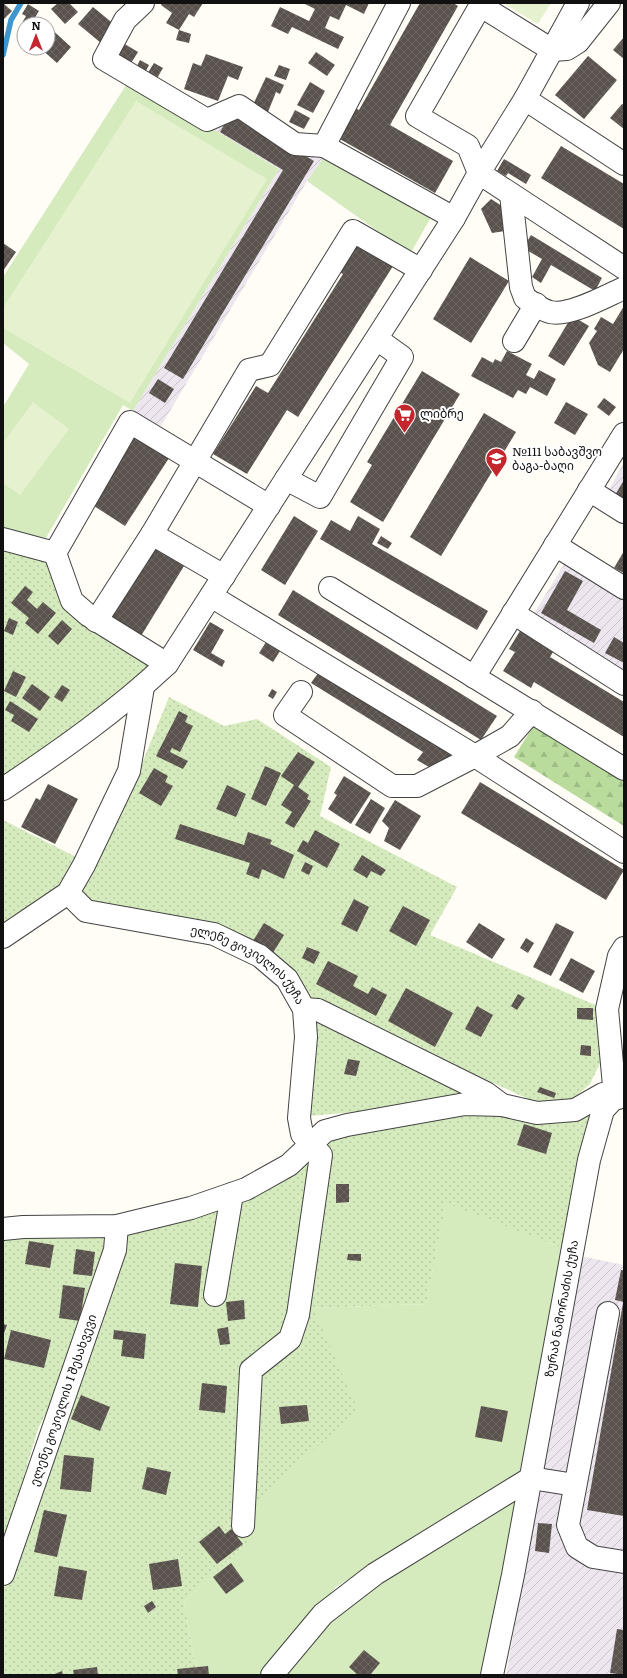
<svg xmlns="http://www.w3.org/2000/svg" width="627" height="1678" font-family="Literata,'Noto Sans Georgian',serif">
  <defs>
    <pattern id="industrial-furrows" width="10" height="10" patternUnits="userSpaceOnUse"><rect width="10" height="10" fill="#eee6ef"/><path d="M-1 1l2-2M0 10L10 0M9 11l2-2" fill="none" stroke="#cbc4cc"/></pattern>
    <pattern id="forest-firs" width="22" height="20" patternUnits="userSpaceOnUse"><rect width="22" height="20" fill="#b9dc9c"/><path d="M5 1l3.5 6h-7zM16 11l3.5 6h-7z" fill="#9ebc85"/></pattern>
    <pattern id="garden-dots" width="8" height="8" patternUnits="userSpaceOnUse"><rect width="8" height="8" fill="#d5ebbd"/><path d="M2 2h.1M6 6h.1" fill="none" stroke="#b6c8a1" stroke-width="1.8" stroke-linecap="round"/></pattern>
    <pattern id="building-cross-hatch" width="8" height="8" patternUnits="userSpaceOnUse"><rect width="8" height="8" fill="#5a524d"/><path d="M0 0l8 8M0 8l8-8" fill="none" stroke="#6d6662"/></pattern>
  </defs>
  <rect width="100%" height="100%" fill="#fffdf5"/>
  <g fill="url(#industrial-furrows)">
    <path d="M229,113L326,154L307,181L161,426L133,411L279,169L210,128Z"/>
    <path d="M624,462V506L606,495Z"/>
    <path d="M566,561L624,596V670L533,615Z"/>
    <path d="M585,1257L624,1265V1675H506L580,1263Z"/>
  </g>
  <g fill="#d5ebbd">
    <path d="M130,79L279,169L133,411L123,405L46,538L3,528V407L29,364L3,343V277Z"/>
    <path d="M326,154L433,214L410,254L307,181Z"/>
    <path d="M446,1202L565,1249L523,1469L336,1587L262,1675H197L184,1602L248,1542V1509L313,1308L426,1304Z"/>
    <path d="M522,1490L484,1675H281L333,1614Z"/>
  </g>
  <path fill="url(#forest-firs)" d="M537,720L624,774V826L514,757Z"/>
  <g fill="url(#garden-dots)">
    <path d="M3,544L50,557L71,606L158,665L3,783Z"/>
    <path d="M169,697L224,726L257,719L331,767L320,816L457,887L430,935L598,1006L602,1059L590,1084L574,1098L546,1107L307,998L260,950L88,905L78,890L136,778Z"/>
    <path d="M3,820L78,858L57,890L3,929Z"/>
    <path d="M316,1015L477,1094L424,1106L308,1116Z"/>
    <path d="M481,1112L544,1122L590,1115L565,1249L446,1203L426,1304L313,1308L358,1410L248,1509V1542L184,1602L197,1675H3V1591L129,1232L322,1147L336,1137Z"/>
    <path d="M96,1234L109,1240L65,1376L38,1429L3,1546V1236Z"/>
  </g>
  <g fill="#e6f2cf">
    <path d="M503,3H551L538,24Z"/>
    <path d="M136,101L267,179L130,403L3,328V308Z"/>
    <path d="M33,402L69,429L20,495L3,483V443Z"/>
  </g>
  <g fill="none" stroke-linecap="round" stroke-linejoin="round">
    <path stroke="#3f96cf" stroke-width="5.5" d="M3,55L11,20L21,3"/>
  </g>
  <g fill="url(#building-cross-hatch)">
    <path d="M3,3L12,11L3,20Z"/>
    <path d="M58,3H69L78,12L65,24L51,9Z"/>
    <path d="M162,3H203L194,17L189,14L179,30L166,23L172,13L161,5Z"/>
    <path d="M303,3H369L364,14L346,5L339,20L330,16L325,28L344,37L338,49L292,27L288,34L271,26L280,7L309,21L315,9Z"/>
    <path d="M420,3H453L458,6L390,125L453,161L435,193L338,138L355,108L359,110Z"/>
    <path d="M28,4L39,11L31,24H24L22,23L26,16L22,14Z"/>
    <path d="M93,7L115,25L101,43L78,24Z"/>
    <path d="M48,26L71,47L57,63L40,48H48Z"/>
    <path d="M179,30L191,34L189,43L176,40Z"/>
    <path d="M624,37V59L613,50Z"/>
    <path d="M123,43L138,52L130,65L115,57Z"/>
    <path d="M316,52L335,65L327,76L308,63Z"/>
    <path d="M206,54L243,67L238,80L228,76L218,101L184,89L193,63L201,66Z"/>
    <path d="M588,56L617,80L584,119L555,95Z"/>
    <path d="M140,60L149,65L145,73L136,68Z"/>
    <path d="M154,63L163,68L156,80L147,74Z"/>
    <path d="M279,65L290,69L286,80L274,76Z"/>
    <path d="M266,77L284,85L280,94L276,92L268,112L253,105Z"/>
    <path d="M310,82L325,91L313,113L297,105Z"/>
    <path d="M622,104L624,105V129L610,118Z"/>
    <path d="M295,110L310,118L304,129L289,122Z"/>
    <path d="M230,115L276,142L277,139L314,161L183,379L164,368L283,170L220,132Z"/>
    <path d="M561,146L624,184V229L541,178Z"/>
    <path d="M504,159L531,175L526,184L508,173L506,176L497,171Z"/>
    <path d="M491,199L508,210L511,230L492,233L481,209Z"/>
    <path d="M531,235L602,278L595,291L551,265L541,283L532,277L542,259L523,248Z"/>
    <path d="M3,243L16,252L3,271Z"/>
    <path d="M357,244L393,266L298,417L287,410L247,474L213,454L256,386L268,393L343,274L339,272Z"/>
    <path d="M470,257L509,281L471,343L433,319Z"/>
    <path d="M624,306V349L610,372L598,365L589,343L597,331L594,329L601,317L613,324Z"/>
    <path d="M572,316L589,326L564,366L548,356Z"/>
    <path d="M507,351L532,364L526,375L534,379L539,370L556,379L547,396L530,387L526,394L518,390L513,398L471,376L482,357L493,363L495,359L501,362Z"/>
    <path d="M422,371L460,394L383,522L350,502L372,465L367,462Z"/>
    <path d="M158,379L174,389L165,403L149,393Z"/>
    <path d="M604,398L616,407L609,416L597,407Z"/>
    <path d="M566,402L588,414L575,435L554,423Z"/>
    <path d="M484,413L516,432L441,556L410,537Z"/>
    <path d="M135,436L169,458L125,526L91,504Z"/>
    <path d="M624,480V500L615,495Z"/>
    <path d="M294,516L318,531L285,585L261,570Z"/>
    <path d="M358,516L380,529L372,544L488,611L477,630L320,539L331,520L350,531Z"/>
    <path d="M381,536L392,543L388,549L377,543Z"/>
    <path d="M148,545L184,566L141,636L106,615Z"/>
    <path d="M624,551V573L614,568Z"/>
    <path d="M565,571L583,581L567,610L601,630L594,643L541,613Z"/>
    <path d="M25,586L33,592L27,600L37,609L43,602L56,613L38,634L25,623L29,618L11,603Z"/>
    <path d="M293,590L497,716L481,740L278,615Z"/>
    <path d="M9,618L18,622L13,635L4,631Z"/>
    <path d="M62,620L72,629L58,645L48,636Z"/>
    <path d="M210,622L224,630L211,653L225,661L222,667L193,650Z"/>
    <path d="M523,626L556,647L550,657L624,702V737L534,682L531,688L503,671L515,652L509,649Z"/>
    <path d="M614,637L624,643V663L605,653Z"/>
    <path d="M268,639L282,648L273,662L259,653Z"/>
    <path d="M321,669L455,753L446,767L439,762L434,770L417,760L423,752L311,683Z"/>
    <path d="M13,671L26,677L16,697L4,691Z"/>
    <path d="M32,684L50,697L40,711L22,698Z"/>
    <path d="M62,685L70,690L62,702L54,697Z"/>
    <path d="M272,689L277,692L273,699L268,696Z"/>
    <path d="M10,701L38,719L29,732L11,721L14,715L5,710Z"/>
    <path d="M179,711L188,716L185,722L193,726L180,752L172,748L170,752L188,761L183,769L156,756Z"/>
    <path d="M298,752L315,762L298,787L309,795L307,799L311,801L294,828L285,823L292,812L281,805L294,785L281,776Z"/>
    <path d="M265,766L281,773L266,806L251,799Z"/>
    <path d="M154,768L168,776L165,782L173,786L161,806L139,793Z"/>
    <path d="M344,776L371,793L351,824L328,809L337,795L334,793Z"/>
    <path d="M480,782L624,870L606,900L461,813Z"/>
    <path d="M48,784L78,799L55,844L21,827L36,798L40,800Z"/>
    <path d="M227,785L246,794L236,817L216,809Z"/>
    <path d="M371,799L385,808L370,834L355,825Z"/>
    <path d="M395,800L421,816L400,850L384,841L389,828L382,821Z"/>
    <path d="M180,824L244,845L248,832L272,840L270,844L294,855L284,879L262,869L259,879L246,874L250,863L175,839Z"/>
    <path d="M315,830L340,844L327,868L297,851L303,840L308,843Z"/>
    <path d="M362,855L386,870L381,876L371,871L367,878L353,870Z"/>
    <path d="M305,862L313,866L309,875L301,871Z"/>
    <path d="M354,899L369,907L357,932L341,924Z"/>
    <path d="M403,906L430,920L416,946L389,931Z"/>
    <path d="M264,923L284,935L271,956L251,944Z"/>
    <path d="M479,923L505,939L492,959L466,942Z"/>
    <path d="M556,923L574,932L551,976L533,967Z"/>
    <path d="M526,938L534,943L528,953L520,948Z"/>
    <path d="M307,947L320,952L314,964L302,958Z"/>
    <path d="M571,958L595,971L583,993L559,980Z"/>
    <path d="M328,961L358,976L353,986L368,994L372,987L387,995L376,1016L316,984Z"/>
    <path d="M406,988L453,1013L435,1047L388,1021Z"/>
    <path d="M518,994L525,998L517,1010L511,1006Z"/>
    <path d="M477,1006L493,1015L481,1037L465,1029Z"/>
    <path d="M577,1008H593V1020L577,1019Z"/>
    <path d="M581,1045L591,1046V1056L580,1055Z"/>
    <path d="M348,1059L360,1061L356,1076L344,1074Z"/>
    <path d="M540,1087L556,1093L554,1098L537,1092Z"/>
    <path d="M524,1124L552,1133L546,1154L517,1145Z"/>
    <path d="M336,1184H349V1202L336,1203Z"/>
    <path d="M29,1241L54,1245L50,1268L25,1264Z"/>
    <path d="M76,1249L95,1252L92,1276L73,1274Z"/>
    <path d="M348,1254H361V1261L347,1260Z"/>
    <path d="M175,1263L202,1266L198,1307L170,1304Z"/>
    <path d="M621,1270H624V1302L615,1300Z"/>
    <path d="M63,1285L85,1288L80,1321L59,1318Z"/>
    <path d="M244,1300L245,1319L228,1321L226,1302Z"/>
    <path d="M623,1303H624V1516L587,1510Z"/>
    <path d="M3,1324L7,1325L3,1336Z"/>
    <path d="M228,1327L230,1344L220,1345L217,1329Z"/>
    <path d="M11,1330L51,1340L44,1368L4,1359Z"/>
    <path d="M114,1330L146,1334L144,1359L121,1356L123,1340L113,1339Z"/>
    <path d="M202,1383L227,1386L225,1413L199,1410Z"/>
    <path d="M81,1395L110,1407L100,1431L71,1419Z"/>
    <path d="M307,1405L309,1421L281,1424L279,1407Z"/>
    <path d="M481,1406L508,1411L502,1442L475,1437Z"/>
    <path d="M64,1455L94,1458L91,1492L60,1489Z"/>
    <path d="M147,1467L171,1472L166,1495L142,1489Z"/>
    <path d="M44,1510L67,1515L57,1557L34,1552Z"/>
    <path d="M538,1523L552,1524L549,1553L535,1551Z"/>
    <path d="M219,1526L225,1534L231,1529L243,1544L217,1564L199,1542Z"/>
    <path d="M178,1559L182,1586L153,1590L149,1564Z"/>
    <path d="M231,1563L244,1581L226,1594L213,1577Z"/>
    <path d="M59,1566L87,1571L82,1600L54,1596Z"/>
    <path d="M152,1601L156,1607L148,1613L144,1606Z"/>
    <path d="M617,1629L624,1630V1675L610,1673Z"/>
    <path d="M364,1650L380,1663L370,1675H358L349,1667Z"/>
    <path d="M208,1666L209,1675H178L177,1669Z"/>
    <path d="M97,1667L98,1675H74L73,1670Z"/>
    <path d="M62,1671L63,1675H52Z"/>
  </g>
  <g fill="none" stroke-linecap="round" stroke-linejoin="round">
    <defs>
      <g id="minor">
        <path d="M143,3L125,20L104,59L207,120L239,106L295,144L324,146L454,218"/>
        <path d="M482,3L417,116L468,146L479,173L624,268"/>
        <path d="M481,6L552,50L567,49L578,42L609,3"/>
        <path d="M525,99L624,164"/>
        <path d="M324,146L399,3"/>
        <path d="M511,194L521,287L525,298C533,303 541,310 550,312C569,317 606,296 624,288"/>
        <path d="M514,341L536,304"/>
        <path d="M286,479L320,497L402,357L377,339"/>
        <path d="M589,490L624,512"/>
        <path d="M152,534L224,576"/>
        <path d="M3,539L55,553L72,601L88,615L167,664"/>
        <path d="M555,545L624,588"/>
        <path d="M55,553L130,422L269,506"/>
        <path d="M330,588L624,769"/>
        <path d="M211,596L475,756L624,852"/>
        <path d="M513,613L624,684"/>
        <path d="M96,621L152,534L249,370L270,365L353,231L421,270"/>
        <path d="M474,677L624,434"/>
        <path d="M301,692L285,715L392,786H417L475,756L510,736L532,711"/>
        <path d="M3,789C60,751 117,711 167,664L454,218L479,173L525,99L578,3"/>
        <path id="s1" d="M68,893L86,911L214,934L260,956L287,979L304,1009L306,1037L299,1118L302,1134L321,1155L298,1315L290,1339L251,1370L243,1526"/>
        <path d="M3,937L68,893L84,865L129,771L143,687"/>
        <path d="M304,1009L318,1010L486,1093L502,1105"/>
        <path d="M3,1229L23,1227L117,1226L191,1208L246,1189L289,1165L325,1131L347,1125L465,1104L502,1105L537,1113L575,1110L603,1094L618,1098"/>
        <path d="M215,1295L232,1194"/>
        <path d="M608,1313L568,1525L577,1547L593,1557L624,1562"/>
        <path id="s2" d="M3,1574L115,1250L117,1226"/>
        <path d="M272,1675L323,1614L375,1574L531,1478L575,1485"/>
        <path id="s3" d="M492,1675L513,1575L589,1160L603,1110L615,1097L607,1009L619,956L624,948"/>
      </g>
    </defs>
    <use href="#minor" stroke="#444" stroke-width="24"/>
    <use href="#minor" stroke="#fff" stroke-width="22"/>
  </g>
  <defs>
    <symbol id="supermarket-pin" viewBox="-11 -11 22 30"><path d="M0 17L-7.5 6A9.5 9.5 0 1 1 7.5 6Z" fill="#c4262e" stroke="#fff"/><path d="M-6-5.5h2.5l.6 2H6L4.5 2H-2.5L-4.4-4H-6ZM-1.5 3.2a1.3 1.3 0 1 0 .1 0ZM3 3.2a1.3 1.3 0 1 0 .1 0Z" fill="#fff"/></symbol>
    <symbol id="school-pin" viewBox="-11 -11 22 30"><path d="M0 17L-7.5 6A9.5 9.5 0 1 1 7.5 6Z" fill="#c4262e" stroke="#fff"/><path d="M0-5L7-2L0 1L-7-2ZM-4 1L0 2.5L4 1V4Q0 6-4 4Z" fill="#fff"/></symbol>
  </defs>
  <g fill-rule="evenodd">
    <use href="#supermarket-pin" x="392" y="402" width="25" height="34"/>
    <use href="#school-pin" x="484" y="446" width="25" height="34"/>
  </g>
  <g text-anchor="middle" stroke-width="4" stroke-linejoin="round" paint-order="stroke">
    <g font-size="12" fill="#111" stroke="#fff" text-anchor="start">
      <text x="420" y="418">ლიბრე</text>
      <text x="512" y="456">№111 საბავშვო<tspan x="512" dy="14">ბაგა-ბაღი</tspan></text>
    </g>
    <g font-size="12" fill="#111" stroke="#fff">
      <text dy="4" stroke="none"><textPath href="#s1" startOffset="201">ელენე გოკიელის ქუჩა</textPath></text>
      <text dy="4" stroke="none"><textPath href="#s3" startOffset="373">ზურაბ ნამორაძის ქუჩა</textPath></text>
      <text dy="4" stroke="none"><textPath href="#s2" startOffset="184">ელენე გოკიელის I შესახვევი</textPath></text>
    </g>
  </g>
  <rect width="627" height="1678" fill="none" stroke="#111111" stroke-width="8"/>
  <g transform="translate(36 36)"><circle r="19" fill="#ffffff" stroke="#a0a0a0"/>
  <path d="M0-3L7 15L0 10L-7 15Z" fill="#c4262e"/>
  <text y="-6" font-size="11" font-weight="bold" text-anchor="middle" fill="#111111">N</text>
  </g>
</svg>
